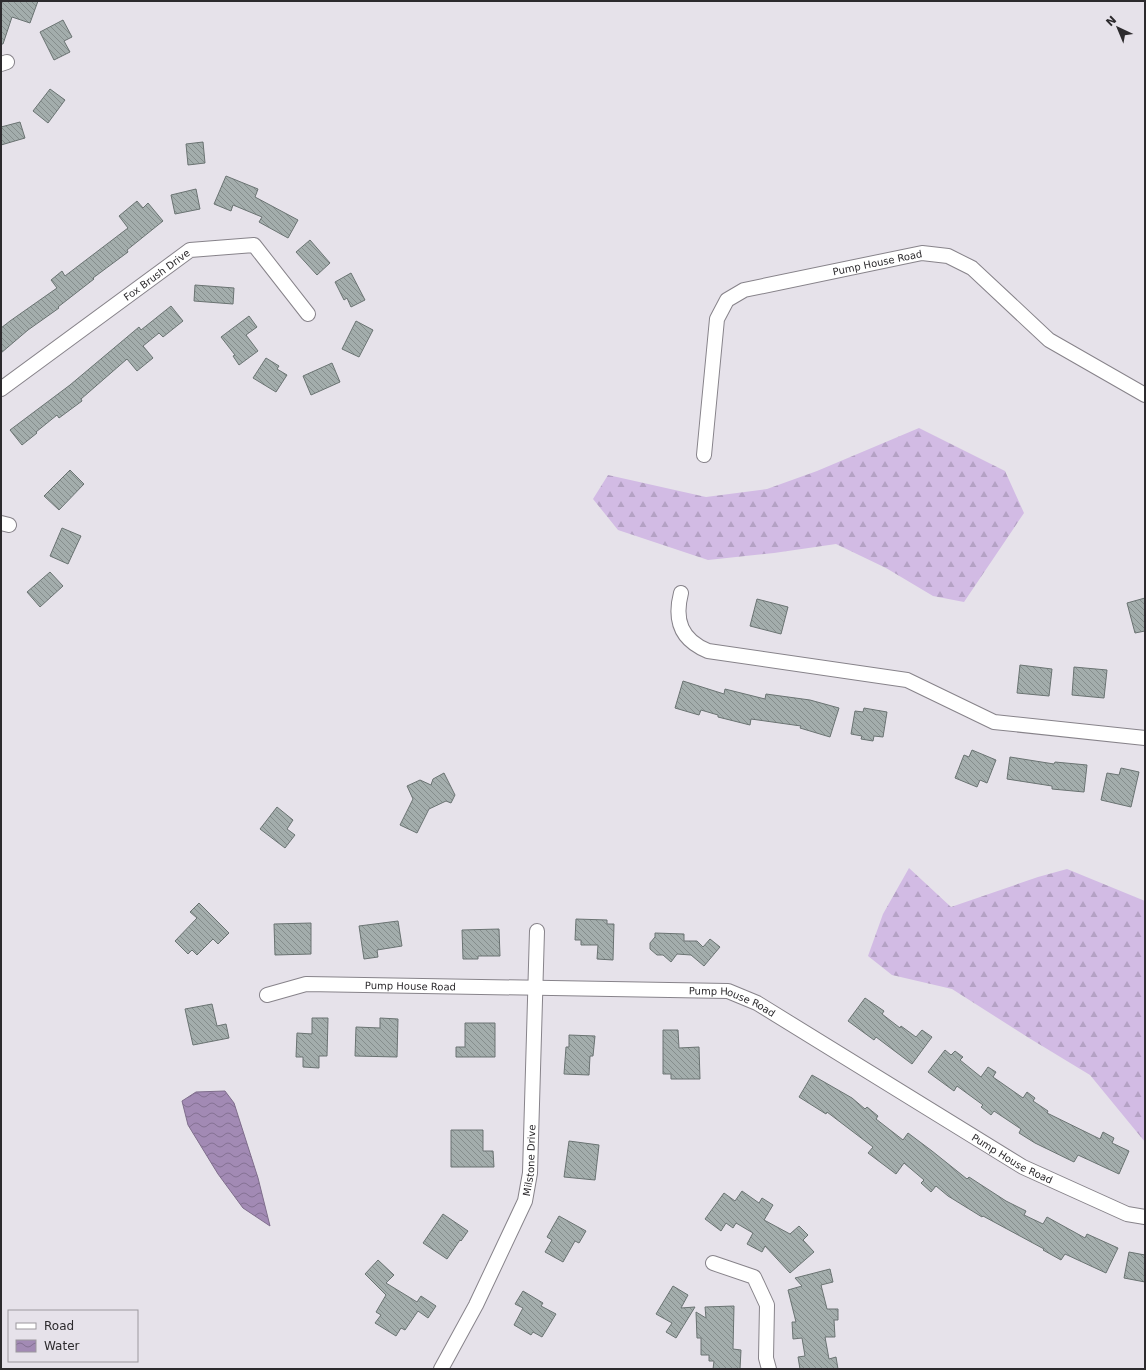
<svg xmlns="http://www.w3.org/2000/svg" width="1146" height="1370" font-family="'DejaVu Sans',sans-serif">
  <defs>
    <pattern id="forest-firs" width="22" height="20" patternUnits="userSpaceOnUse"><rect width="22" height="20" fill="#d2bbe4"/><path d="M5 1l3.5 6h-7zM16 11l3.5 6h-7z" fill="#b4a1c4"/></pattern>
    <pattern id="water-waves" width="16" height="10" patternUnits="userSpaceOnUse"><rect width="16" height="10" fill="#a28ab4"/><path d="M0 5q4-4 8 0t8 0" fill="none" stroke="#847193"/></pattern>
    <pattern id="building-back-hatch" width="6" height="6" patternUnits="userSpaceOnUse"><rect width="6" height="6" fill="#a3adac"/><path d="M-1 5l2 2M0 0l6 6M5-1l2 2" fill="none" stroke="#858d8c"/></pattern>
  </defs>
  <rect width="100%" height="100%" fill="#e6e2ea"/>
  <g fill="url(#forest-firs)">
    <path d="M919,428L1005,471L1024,513L964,602L933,596L886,568L836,544L774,553L708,560L618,530L593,499L608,475L706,497L767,489L817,471Z"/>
    <path d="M909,868L951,907L1038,877L1067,869L1145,901V1142L1090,1075L1029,1038L952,989L892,975L868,956L883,914Z"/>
  </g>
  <path fill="url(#water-waves)" stroke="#7f6d8c" d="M225,1091L234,1103L258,1178L270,1226L243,1208L218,1174L188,1125L182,1101L196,1092Z"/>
  <g fill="url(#building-back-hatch)" stroke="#6a7372">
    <path d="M1,1H38L30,23L12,17L3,44H1Z"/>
    <path d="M63,20L72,37L64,41L70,52L54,60L40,32Z"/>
    <path d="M50,89L65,100L48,123L33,111Z"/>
    <path d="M20,122L25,138L1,145V127Z"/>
    <path d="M203,142L205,163L188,165L186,144Z"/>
    <path d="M226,176L258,189L255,197L298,220L288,238L259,222L262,217L233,205L231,211L214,204Z"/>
    <path d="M196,189L200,209L175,214L171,195Z"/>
    <path d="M137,201L143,208L148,203L163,221L127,250L128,252L93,278L94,279L58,307L59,308L28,330L1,353V328L10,321L57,288L51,280L62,271L65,276L128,228L119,216Z"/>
    <path d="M310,240L330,263L317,275L296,252Z"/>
    <path d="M351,273L365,300L351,307L347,298L344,300L335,282Z"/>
    <path d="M195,285L234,288L233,304L194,301Z"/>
    <path d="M171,306L183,321L163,337L159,333L143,346L153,358L137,371L127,359L81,399L82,401L59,418L57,415L36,432L37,433L22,445L10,430L70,385L139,327L141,330Z"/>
    <path d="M249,316L257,327L246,335L258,351L239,365L233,356L235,355L221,337Z"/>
    <path d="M356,321L373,330L359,357L342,349Z"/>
    <path d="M266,358L279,366L277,369L287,375L276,392L253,378Z"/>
    <path d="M332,363L340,382L311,395L303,376Z"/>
    <path d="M70,470L84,484L59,510L44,496Z"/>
    <path d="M62,528L81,536L68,564L50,556Z"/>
    <path d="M50,572L63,586L40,607L27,592Z"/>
    <path d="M1145,598V631L1135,633L1127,603Z"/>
    <path d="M757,599L788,607L781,634L750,626Z"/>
    <path d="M1020,665L1052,669L1049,696L1017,693Z"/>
    <path d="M1074,667L1107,670L1104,698L1072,695Z"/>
    <path d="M683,681L724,694L725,689L765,699L766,694L810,700L839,708L830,737L800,728L801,726L751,719L750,725L718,717V715L701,710L699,715L675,708Z"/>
    <path d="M864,708L887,712L883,737L874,736L873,741L861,739L862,736L851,734L855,711L863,712Z"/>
    <path d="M972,750L996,760L987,783L980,780L977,787L955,778L964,755L969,757Z"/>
    <path d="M1010,757L1054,764L1055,762L1087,765L1084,792L1052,789V786L1007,779Z"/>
    <path d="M1121,768L1139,772L1131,807L1101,800L1107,773L1119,775Z"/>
    <path d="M444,773L455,795L451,803L446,801L429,809L417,833L400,825L413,799L407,786L420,780L431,785L433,779Z"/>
    <path d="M277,807L293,820L287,829L295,835L285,848L260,829Z"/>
    <path d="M199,903L229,933L218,944L213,939L197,955L192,950L188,954L175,941L197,918L190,912Z"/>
    <path d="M576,919L607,920V924H614L613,960L597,959L598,945H581V940H575Z"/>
    <path d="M398,921L402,946L377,950L378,957L364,959L359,926Z"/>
    <path d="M311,923V954L275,955L274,924Z"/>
    <path d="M499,929L500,956H478V959H463L462,930Z"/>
    <path d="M655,933L684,934V941H697L703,947L710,939L720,947L704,966L691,955L677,954L671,962L663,955H657L650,949V943L655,937Z"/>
    <path d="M865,998L884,1011L882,1014L900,1028L901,1026L916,1037L922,1030L932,1037L912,1064L876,1037L874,1040L848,1021Z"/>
    <path d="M212,1004L217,1026L226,1024L229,1038L193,1045L185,1009Z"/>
    <path d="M312,1018H328L327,1056H319V1068L303,1067V1057H296L297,1033L312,1034Z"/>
    <path d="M380,1018L398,1019L397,1057L355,1056L356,1027L380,1028Z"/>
    <path d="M465,1023H495V1057H456V1047H465Z"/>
    <path d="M663,1030H678L679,1048L699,1047L700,1079H671V1074H663Z"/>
    <path d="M569,1035L595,1036L593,1056H590L589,1075L564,1074L566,1047H569Z"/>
    <path d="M945,1050L951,1055L955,1051L963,1057L960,1060L981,1077L988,1067L996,1072L993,1077L1023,1098L1027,1092L1035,1098L1033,1101L1048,1111L1047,1113L1100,1139L1103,1132L1114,1138L1112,1143L1129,1151L1119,1174L1078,1155L1074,1162L1035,1143L1019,1133L1021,1129L994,1111L991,1115L981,1107L983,1105L957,1086L954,1091L928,1072Z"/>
    <path d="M812,1075L852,1098L865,1109L867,1107L878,1116L876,1119L903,1140L908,1133L932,1151L967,1179L969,1177L1006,1201L1026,1211L1024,1215L1043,1224L1047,1217L1085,1238L1087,1234L1118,1248L1106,1273L1065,1254L1061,1260L1043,1250L1044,1249L983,1216L982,1217L948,1196L936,1186L931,1192L921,1183L924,1180L904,1163L896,1174L868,1153L873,1147L827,1112L826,1114L799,1097Z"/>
    <path d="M451,1130H483V1151H493L494,1167H451Z"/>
    <path d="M569,1141L599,1145L595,1180L564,1177Z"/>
    <path d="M742,1191L759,1203L762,1198L773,1205L764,1220L790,1234L799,1226L808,1235L803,1240L814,1252L790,1273L765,1246L762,1252L747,1244L753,1233L736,1223L733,1228L726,1223L721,1231L705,1219L724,1193L735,1201Z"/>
    <path d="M443,1214L468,1231L461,1241L460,1240L447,1259L423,1243Z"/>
    <path d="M559,1216L586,1231L579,1243L575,1241L563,1262L545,1252L552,1240L547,1237Z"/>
    <path d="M1129,1252L1145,1255V1282L1124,1278Z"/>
    <path d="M378,1260L394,1275L386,1283L417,1302L421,1296L436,1306L428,1318L418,1311L405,1330L401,1328L396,1336L375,1323L381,1315L376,1312L386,1295L365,1274Z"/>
    <path d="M830,1269L833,1282L821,1285L827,1309H838V1320H834L835,1337H825L829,1359L836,1357L838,1369H800L798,1357L805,1356L802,1338L793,1339L792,1322H796L788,1290L802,1286L795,1278Z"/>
    <path d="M673,1286L688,1295L681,1308L695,1307L676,1338L666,1332L672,1323L656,1314Z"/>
    <path d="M523,1291L543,1303L541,1306L556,1314L542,1337L533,1332L531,1335L514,1325L523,1308L515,1304Z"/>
    <path d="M734,1306L733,1349L741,1350L740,1369H713L714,1361H709V1355H701V1338H697L696,1312L706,1318L705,1307Z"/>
  </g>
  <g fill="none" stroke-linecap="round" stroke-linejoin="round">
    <defs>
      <g id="minor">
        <path d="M1,64L7,62"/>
        <path id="s1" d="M1,389L190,250L254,245L308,314"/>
        <path id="s2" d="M704,455L717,319L727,300L744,290L922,253L948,256L972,268L1049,340L1145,395"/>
        <path d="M1,523L9,525"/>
        <path d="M681,593C674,620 681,640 708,651L907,680L994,722L1145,738"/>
        <path id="s3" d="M267,995L306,984L728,991L757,1003L1023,1167L1127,1214L1145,1217"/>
        <path d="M713,1263L754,1277L767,1305L766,1358L769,1369"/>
        <path id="s4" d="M441,1369L476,1305L525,1201L530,1173L537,931"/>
      </g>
    </defs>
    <use href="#minor" stroke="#87838a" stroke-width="16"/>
    <use href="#minor" stroke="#fff" stroke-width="14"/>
  </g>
  <g text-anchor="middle" stroke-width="3" stroke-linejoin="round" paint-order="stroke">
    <g font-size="10" fill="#2c2a2d" stroke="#e6e2ea">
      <text dy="4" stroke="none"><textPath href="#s2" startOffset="314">Pump House Road</textPath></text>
      <text dy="4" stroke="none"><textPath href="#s1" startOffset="193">Fox Brush Drive</textPath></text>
      <text dy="4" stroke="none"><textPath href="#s3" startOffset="145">Pump House Road</textPath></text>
      <text dy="4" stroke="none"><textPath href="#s3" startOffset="469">Pump House Road</textPath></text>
      <text dy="4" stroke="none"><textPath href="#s3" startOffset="793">Pump House Road</textPath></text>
      <text dy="4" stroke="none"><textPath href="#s4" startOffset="229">Milstone Drive</textPath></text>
    </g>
  </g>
  <rect width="1146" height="1370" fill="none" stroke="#2c2a2d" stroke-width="4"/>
  <rect x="8" y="1310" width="130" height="52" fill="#e6e2ea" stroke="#9c989e"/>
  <rect x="16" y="1323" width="20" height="6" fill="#ffffff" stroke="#9c989e"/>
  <text x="44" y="1330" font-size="12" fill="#2c2a2d">Road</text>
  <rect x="16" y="1340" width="20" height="12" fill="url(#water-waves)" stroke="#9c989e"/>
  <text x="44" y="1350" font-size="12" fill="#2c2a2d">Water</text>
  <g transform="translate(1118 28) rotate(316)" stroke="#e6e2ea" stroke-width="3" paint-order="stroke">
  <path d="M0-3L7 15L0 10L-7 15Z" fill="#2c2a2d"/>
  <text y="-6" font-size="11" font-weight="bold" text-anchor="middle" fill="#2c2a2d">N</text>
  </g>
</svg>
